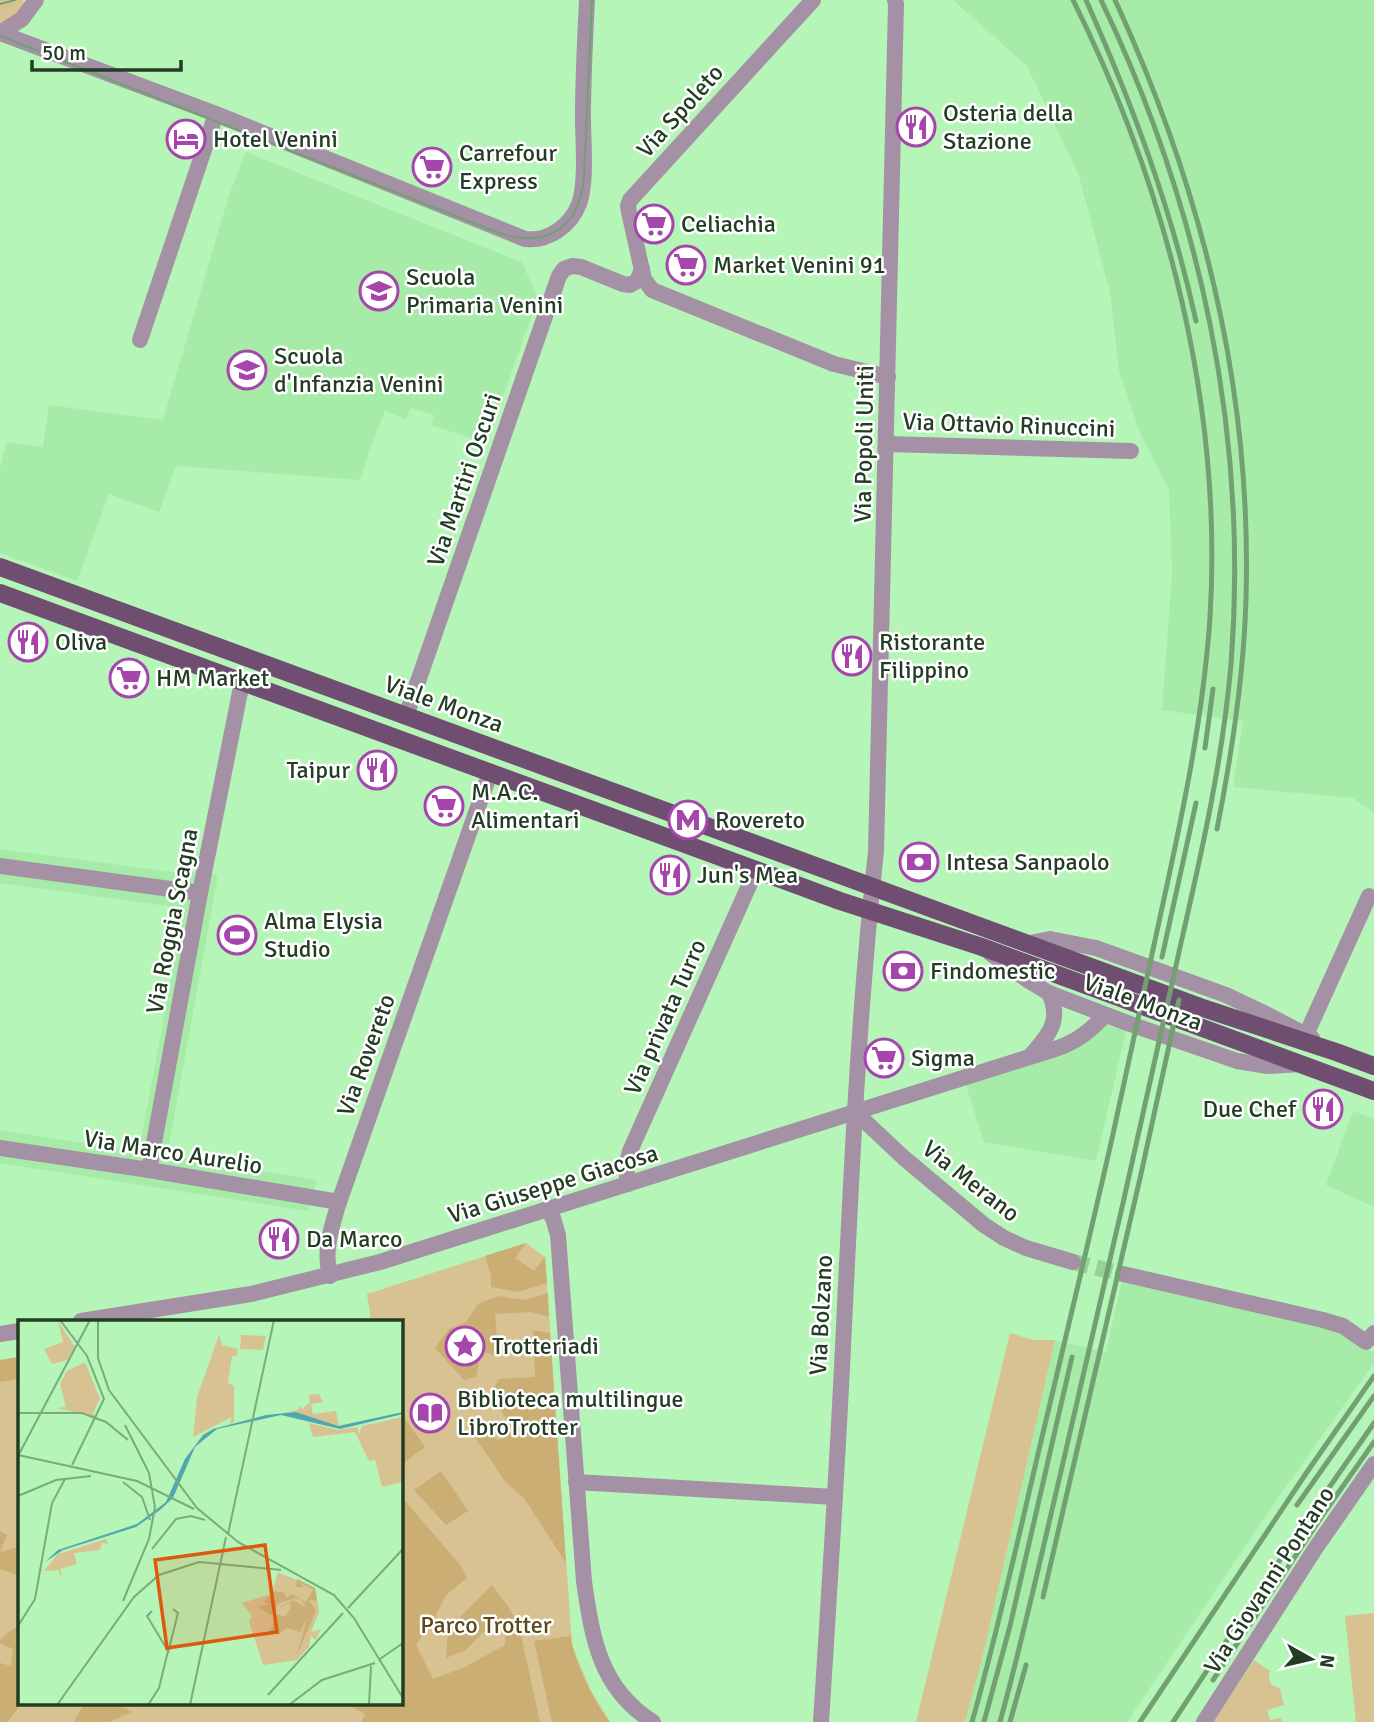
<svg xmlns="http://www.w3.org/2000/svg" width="1374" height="1722" font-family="Signika,sans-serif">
  <rect width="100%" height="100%" fill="#b5f5b7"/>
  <g fill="#a6eca8">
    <path d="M953,0H1374V813L1353,798L1233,787L1243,721L1162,710L1172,574L1169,491L1140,433L1119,370L1110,293L1079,176L1027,66Z"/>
    <path d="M246,152L522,262L538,299L486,443L431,425L434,415L411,408L405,419L385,411L372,443L360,480L176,466L159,512L109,494L77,581L0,553V468L7,442L43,447L49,405L163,420L229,195Z"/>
    <path d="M0,849L188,874L192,872L218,875L168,1150L170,1156L317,1180L308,1211L0,1163V1130L133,1151L140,1145L183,915L182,908L0,883Z"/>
    <path d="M1096,1019L1126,1031L1096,1161L984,1142L962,1073L1049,1048Z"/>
    <path d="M1353,1111L1374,1119V1207L1326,1185Z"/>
    <path d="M1123,1276L1340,1327L1374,1353V1363L1266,1515L1127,1722H965L982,1659L1055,1340L1106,1352Z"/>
  </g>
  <g fill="#d8c292">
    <path d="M0,0H23L24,7L18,15L0,26Z"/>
    <path d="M526,1243L545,1257L572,1645L590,1689L610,1722H0V1360L19,1357V1703H401V1321H371L367,1294Z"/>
    <path d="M1010,1333L1033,1340H1055L982,1659L965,1722H916Z"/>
    <path d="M1374,1613V1722H1356L1345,1616Z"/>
    <path d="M1254,1660L1270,1671C1267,1680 1270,1686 1280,1688L1284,1705L1267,1710L1270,1720L1281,1718L1282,1722H1213Z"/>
  </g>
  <g fill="#caae74">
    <path d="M526,1243L515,1258L534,1271L545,1257L547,1283L518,1292L491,1287V1276L485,1256Z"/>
    <path d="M548,1293L549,1317L531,1312L495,1314L498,1355L496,1356L481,1351L476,1377L464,1380L435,1348L449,1329L465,1323L478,1304L498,1296L525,1300Z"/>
    <path d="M533,1330L550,1333L566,1563L524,1498L507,1484L474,1436L487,1427L498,1441L514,1430L490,1394L499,1379L535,1377Z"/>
    <path d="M19,1357V1379L0,1382V1360Z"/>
    <path d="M401,1413L425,1447L401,1465Z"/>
    <path d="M441,1471L468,1511L446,1525L414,1490Z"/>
    <path d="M401,1496L461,1566L467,1578L446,1595L432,1623L416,1645L433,1679L465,1667L505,1645L506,1630L491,1624L466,1650L446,1658L448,1629L492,1585L508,1606L519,1626L540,1722H361L365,1714L345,1703H401Z"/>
    <path d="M0,1531L7,1535L0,1552L19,1547V1576L0,1569Z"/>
    <path d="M19,1625V1703H22L7,1722H0V1663L11,1666L13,1649L0,1643V1640L9,1632Z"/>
    <path d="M571,1636C572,1657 595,1705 610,1722H552L534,1641Z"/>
    <path d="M102,1703H116L132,1712L109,1722H74L82,1707Z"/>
  </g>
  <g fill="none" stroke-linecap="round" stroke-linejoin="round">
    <path stroke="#98d09a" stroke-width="16" stroke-dasharray="16 8" stroke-linecap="butt" d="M1073,1262L1123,1274"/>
    <g stroke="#a591a5" stroke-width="16">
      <path d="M813,0L630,200L628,206L629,212L644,279L652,290L834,364L888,377"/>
      <path d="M0,33L216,114L525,239C549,242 571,225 579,204C587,182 583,142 583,118C583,79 585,39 587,0"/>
      <path d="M0,33L22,19L36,0"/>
      <path d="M140,340L216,114"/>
      <path d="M887,444L1131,451"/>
      <path d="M406,716L559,276L564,269L572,266L581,267L623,284L630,285L637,281L642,269"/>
      <path d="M0,866L200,893"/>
      <path d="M1030,943L1050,939L1096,948L1226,995L1268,1015L1312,1038"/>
      <path d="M990,953L1029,981L1049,993L1130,1024L1237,1061L1268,1066L1300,1064"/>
      <path d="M1306,1035L1369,896"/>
      <path d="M1031,1055C1049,1035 1062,1020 1049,993"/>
      <path d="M855,1112L904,1158L984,1225L1004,1238L1026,1248L1073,1262"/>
      <path d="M0,1148L149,1170L339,1202"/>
      <path d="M149,1170L200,893L242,682"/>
      <path d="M628,1184L626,1166L630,1151L756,870"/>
      <path d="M547,1209L553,1218L558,1235L584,1581C592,1638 600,1689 653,1722"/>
      <path d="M1123,1274L1323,1320L1343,1326L1366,1342L1374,1333"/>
      <path d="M330,1276C323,1250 332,1226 339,1202L490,773"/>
      <path d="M81,1321L251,1294L380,1262L1058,1048C1078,1041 1091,1030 1105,1015"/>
      <path d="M0,1334L19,1331"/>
      <path d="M576,1482L835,1497"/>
      <path d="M821,1722C829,1597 837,1472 843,1347C851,1182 858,1016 876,851L896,4L895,0"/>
      <path d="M1204,1722L1315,1549L1374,1464"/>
    </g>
    <g stroke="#704e72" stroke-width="18">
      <path d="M0,567L1200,1007L1336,1052L1374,1066"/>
      <path d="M0,593L756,870L840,901L982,947L1374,1091"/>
    </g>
    <g stroke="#72a073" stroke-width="2">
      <path d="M0,4L15,0"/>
      <path d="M0,36L494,231C544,250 579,231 584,177L592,0"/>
    </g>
    <g stroke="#72a073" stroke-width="5">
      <path d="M1086,0C1133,106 1171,207 1196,321"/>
      <path d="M1115,0C1202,189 1252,389 1246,598C1244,676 1232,753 1217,829"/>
      <path d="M1205,748L1213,689"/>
      <path d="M1162,957L1196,803"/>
      <path d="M1297,1505L1374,1396"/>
      <path d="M1043,1597L1141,1174L1179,1000"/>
      <path d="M1213,1680L1322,1516L1374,1442"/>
      <path d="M972,1722C997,1634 1017,1544 1038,1454C1063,1348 1089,1241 1113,1134C1129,1058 1146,983 1162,908C1183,812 1203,717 1210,618C1223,406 1167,189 1073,0"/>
      <path d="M984,1722L1010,1626L1072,1357"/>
      <path d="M1000,1722C1022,1642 1040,1561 1059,1480C1080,1388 1101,1296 1123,1203C1143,1117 1162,1030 1181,943C1202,851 1223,758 1231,664C1249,434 1200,207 1101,0"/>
      <path d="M1010,1722L1026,1665"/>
      <path d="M1140,1722L1307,1472L1374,1376"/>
      <path d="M1173,1722L1303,1525L1374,1423"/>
    </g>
  </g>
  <defs>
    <symbol id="restaurant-ring" viewBox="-11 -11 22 22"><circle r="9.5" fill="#fff" stroke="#a645ac" stroke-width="1.5"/><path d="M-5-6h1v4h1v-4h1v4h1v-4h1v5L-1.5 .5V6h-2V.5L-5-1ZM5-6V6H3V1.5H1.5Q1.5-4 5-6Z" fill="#a645ac"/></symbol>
    <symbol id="hotel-ring" viewBox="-11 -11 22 22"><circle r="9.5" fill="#fff" stroke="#a645ac" stroke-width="1.5"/><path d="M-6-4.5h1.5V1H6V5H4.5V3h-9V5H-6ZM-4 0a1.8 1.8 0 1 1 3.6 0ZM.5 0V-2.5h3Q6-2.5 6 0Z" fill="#a645ac"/></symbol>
    <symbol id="supermarket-ring" viewBox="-11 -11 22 22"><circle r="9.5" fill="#fff" stroke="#a645ac" stroke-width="1.5"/><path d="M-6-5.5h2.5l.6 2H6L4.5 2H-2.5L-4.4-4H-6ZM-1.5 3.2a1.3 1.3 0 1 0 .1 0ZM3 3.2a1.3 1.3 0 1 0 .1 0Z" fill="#a645ac"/></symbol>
    <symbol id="school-ring" viewBox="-11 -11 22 22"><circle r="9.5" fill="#fff" stroke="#a645ac" stroke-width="1.5"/><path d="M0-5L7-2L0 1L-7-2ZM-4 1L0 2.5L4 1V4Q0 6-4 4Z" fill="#a645ac"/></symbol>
    <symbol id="metro-ring" viewBox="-11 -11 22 22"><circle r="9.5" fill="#fff" stroke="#a645ac" stroke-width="1.5"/><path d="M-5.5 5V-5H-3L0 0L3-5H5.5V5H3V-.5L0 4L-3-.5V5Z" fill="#a645ac"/></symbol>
    <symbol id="bank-ring" viewBox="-11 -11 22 22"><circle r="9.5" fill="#fff" stroke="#a645ac" stroke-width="1.5"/><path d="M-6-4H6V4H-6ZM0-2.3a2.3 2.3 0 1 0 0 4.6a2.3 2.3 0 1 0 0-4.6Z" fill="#a645ac"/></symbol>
    <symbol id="stadium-ring" viewBox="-11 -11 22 22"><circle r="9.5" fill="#fff" stroke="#a645ac" stroke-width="1.5"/><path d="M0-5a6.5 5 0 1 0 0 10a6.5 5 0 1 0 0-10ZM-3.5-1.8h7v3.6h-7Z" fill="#a645ac"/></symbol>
    <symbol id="sight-ring" viewBox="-11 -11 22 22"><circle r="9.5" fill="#fff" stroke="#a645ac" stroke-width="1.5"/><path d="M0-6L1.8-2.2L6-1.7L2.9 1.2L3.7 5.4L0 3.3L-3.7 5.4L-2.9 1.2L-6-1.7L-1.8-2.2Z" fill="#a645ac"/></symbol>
    <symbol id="library-ring" viewBox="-11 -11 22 22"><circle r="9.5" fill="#fff" stroke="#a645ac" stroke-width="1.5"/><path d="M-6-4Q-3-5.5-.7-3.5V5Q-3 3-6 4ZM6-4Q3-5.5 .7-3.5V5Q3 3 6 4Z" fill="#a645ac"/></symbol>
  </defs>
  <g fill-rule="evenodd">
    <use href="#restaurant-ring" x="894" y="105" width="44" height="44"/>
    <use href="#hotel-ring" x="164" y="117" width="44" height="44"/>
    <use href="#supermarket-ring" x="410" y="145" width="44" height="44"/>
    <use href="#supermarket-ring" x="632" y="202" width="44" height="44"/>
    <use href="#supermarket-ring" x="664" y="243" width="44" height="44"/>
    <use href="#school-ring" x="357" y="269" width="44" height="44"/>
    <use href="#school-ring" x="225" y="348" width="44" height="44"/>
    <use href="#restaurant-ring" x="6" y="620" width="44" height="44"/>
    <use href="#restaurant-ring" x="830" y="634" width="44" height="44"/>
    <use href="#supermarket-ring" x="107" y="656" width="44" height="44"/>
    <use href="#restaurant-ring" x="355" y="748" width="44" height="44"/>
    <use href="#supermarket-ring" x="422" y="784" width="44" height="44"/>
    <use href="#metro-ring" x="666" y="798" width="44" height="44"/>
    <use href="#bank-ring" x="897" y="840" width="44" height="44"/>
    <use href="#restaurant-ring" x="648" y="853" width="44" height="44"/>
    <use href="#stadium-ring" x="215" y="913" width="44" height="44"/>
    <use href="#bank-ring" x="881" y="949" width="44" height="44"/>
    <use href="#supermarket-ring" x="862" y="1036" width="44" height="44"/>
    <use href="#restaurant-ring" x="1301" y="1087" width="44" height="44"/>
    <use href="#restaurant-ring" x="257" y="1217" width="44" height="44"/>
    <use href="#sight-ring" x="443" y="1324" width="44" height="44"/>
    <use href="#library-ring" x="408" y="1391" width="44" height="44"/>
  </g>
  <g text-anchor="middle" stroke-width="5" stroke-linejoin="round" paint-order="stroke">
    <g font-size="24" fill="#233c24" stroke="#fff">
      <text transform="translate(680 111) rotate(-48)" y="8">Via Spoleto</text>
      <text transform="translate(1009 425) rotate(2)" y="8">Via Ottavio Rinuccini</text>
      <text transform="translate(864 444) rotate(-89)" y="8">Via Popoli Uniti</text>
      <text transform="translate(464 480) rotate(-71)" y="8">Via Martiri Oscuri</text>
      <text transform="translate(444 704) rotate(20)" y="8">Viale Monza</text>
      <text transform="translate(172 921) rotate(-79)" y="8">Via Roggia Scagna</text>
      <text transform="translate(1143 1002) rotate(20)" y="8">Viale Monza</text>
      <text transform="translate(665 1017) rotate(-66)" y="8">Via privata Turro</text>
      <text transform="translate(366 1055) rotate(-70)" y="8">Via Rovereto</text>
      <text transform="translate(173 1152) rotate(9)" y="8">Via Marco Aurelio</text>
      <text transform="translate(971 1181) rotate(38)" y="8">Via Merano</text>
      <text transform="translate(553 1184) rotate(-17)" y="8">Via Giuseppe Giacosa</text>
      <text transform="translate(821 1315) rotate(-87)" y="8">Via Bolzano</text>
      <text transform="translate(1269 1580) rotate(-57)" y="8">Via Giovanni Pontano</text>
    </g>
    <g font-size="24" fill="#233c24" stroke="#fff" text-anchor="start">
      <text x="943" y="121">Osteria della<tspan x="943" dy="28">Stazione</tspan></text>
      <text x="213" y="147">Hotel Venini</text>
      <text x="459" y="161">Carrefour<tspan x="459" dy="28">Express</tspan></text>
      <text x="681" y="232">Celiachia</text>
      <text x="713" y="273">Market Venini 91</text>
      <text x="406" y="285">Scuola<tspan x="406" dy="28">Primaria Venini</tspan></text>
      <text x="274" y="364">Scuola<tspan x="274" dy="28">d'Infanzia Venini</tspan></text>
      <text x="55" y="650">Oliva</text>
      <text x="879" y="650">Ristorante<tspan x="879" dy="28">Filippino</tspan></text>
      <text x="156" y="686">HM Market</text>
      <text x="350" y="778" text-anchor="end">Taipur</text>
      <text x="471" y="800">M.A.C.<tspan x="471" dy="28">Alimentari</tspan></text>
      <text x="715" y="828">Rovereto</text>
      <text x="946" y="870">Intesa Sanpaolo</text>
      <text x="697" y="883">Jun's Mea</text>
      <text x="264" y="929">Alma Elysia<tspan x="264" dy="28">Studio</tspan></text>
      <text x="930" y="979">Findomestic</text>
      <text x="911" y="1066">Sigma</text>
      <text x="1296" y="1117" text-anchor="end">Due Chef</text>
      <text x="306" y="1247">Da Marco</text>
      <text x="492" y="1354">Trotteriadi</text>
      <text x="457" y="1407">Biblioteca multilingue<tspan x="457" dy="28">LibroTrotter</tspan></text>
    </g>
    <g font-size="24" fill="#5c491c" stroke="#fff">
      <text x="486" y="1633">Parco Trotter</text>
    </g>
  </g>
  <g transform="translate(18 1320)">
    <rect width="385" height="385" fill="#b5f5b7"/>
    <path d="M40,1L57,27L49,40L34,44L26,29L45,22ZM201,15L204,25L220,29L219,36H214L210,63L216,66V102L211,105L214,97L175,117L179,77ZM223,15L248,16L245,30L222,29ZM67,42L82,79L75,93L78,97L39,88L48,87L42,64L49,51ZM301,74L305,82L293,84L295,94L318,91L321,107L278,92L263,93L280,90L282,85L284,89L292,82L291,75ZM385,97V162L364,167L357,140L351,141L337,112L295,117L291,103L320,110L339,107L341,114L344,106ZM88,219L90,224L84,223L82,230L56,233L59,244L42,249L45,260L40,250L26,251L40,234ZM260,252L297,268L301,292L293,312L303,309L298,320L293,316L291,327L279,340L245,345L231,301L234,296L224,283L253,274Z" fill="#d8c292"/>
    <path d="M279,259L297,268L299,281L291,280L298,291L279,335L289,298L282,312L269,308L260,315L252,311L256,302L262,304L256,301L259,294L267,297L273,288L271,282L262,288L264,285L276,280L287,287L284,280L277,278L261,283L253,295L239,286L252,285L246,282L256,271L267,273L268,278L274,274L288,282L295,270L280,261L286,267H278Z" fill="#caae74"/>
    <path d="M278,92L320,106L385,92V94L322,109L263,95L199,109L177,127L155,178L142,190L118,207L45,230L27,242L40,230L119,204L148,182L167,139L185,115L195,109L248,95Z" fill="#53a6b0"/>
    <path fill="none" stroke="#7bab7c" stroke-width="2" d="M42,0L69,36L86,79L54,145M80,0V38L91,70L179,188L220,222L316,275L336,298L385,378M0,93H64L88,102L110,120M0,135L119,161L176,189M0,136L72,0M105,162L124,177L132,200M0,176L38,160L73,156M210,214L256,0M134,229L158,199L173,196L187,200M105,281L131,219L137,187L131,153L107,105M330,288L385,229M0,306L17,279L34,183L47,159M150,333L160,293L155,289M362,339L385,323M250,375L325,293M39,385L116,277L141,255L181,242L263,250M130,385L141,368L150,331L129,296L134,291M172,385L208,217M271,385L304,360L357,343M351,385L353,346"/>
    <path fill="#de580d" fill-opacity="0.15" stroke="#de580d" stroke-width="3.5" d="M247,225L259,312L149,328L137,240Z"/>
    <rect width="385" height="385" fill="none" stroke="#233c24" stroke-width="3.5"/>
  </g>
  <g transform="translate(1311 1659) rotate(98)" stroke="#ffffff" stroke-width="5" paint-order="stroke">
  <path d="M0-5L12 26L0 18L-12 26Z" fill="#233c24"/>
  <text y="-10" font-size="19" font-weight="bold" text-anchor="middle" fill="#233c24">N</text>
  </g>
  <path d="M32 60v10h149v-10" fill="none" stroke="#233c24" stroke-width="3.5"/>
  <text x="42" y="60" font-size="21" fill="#233c24" stroke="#ffffff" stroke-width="5" paint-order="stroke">50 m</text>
</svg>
